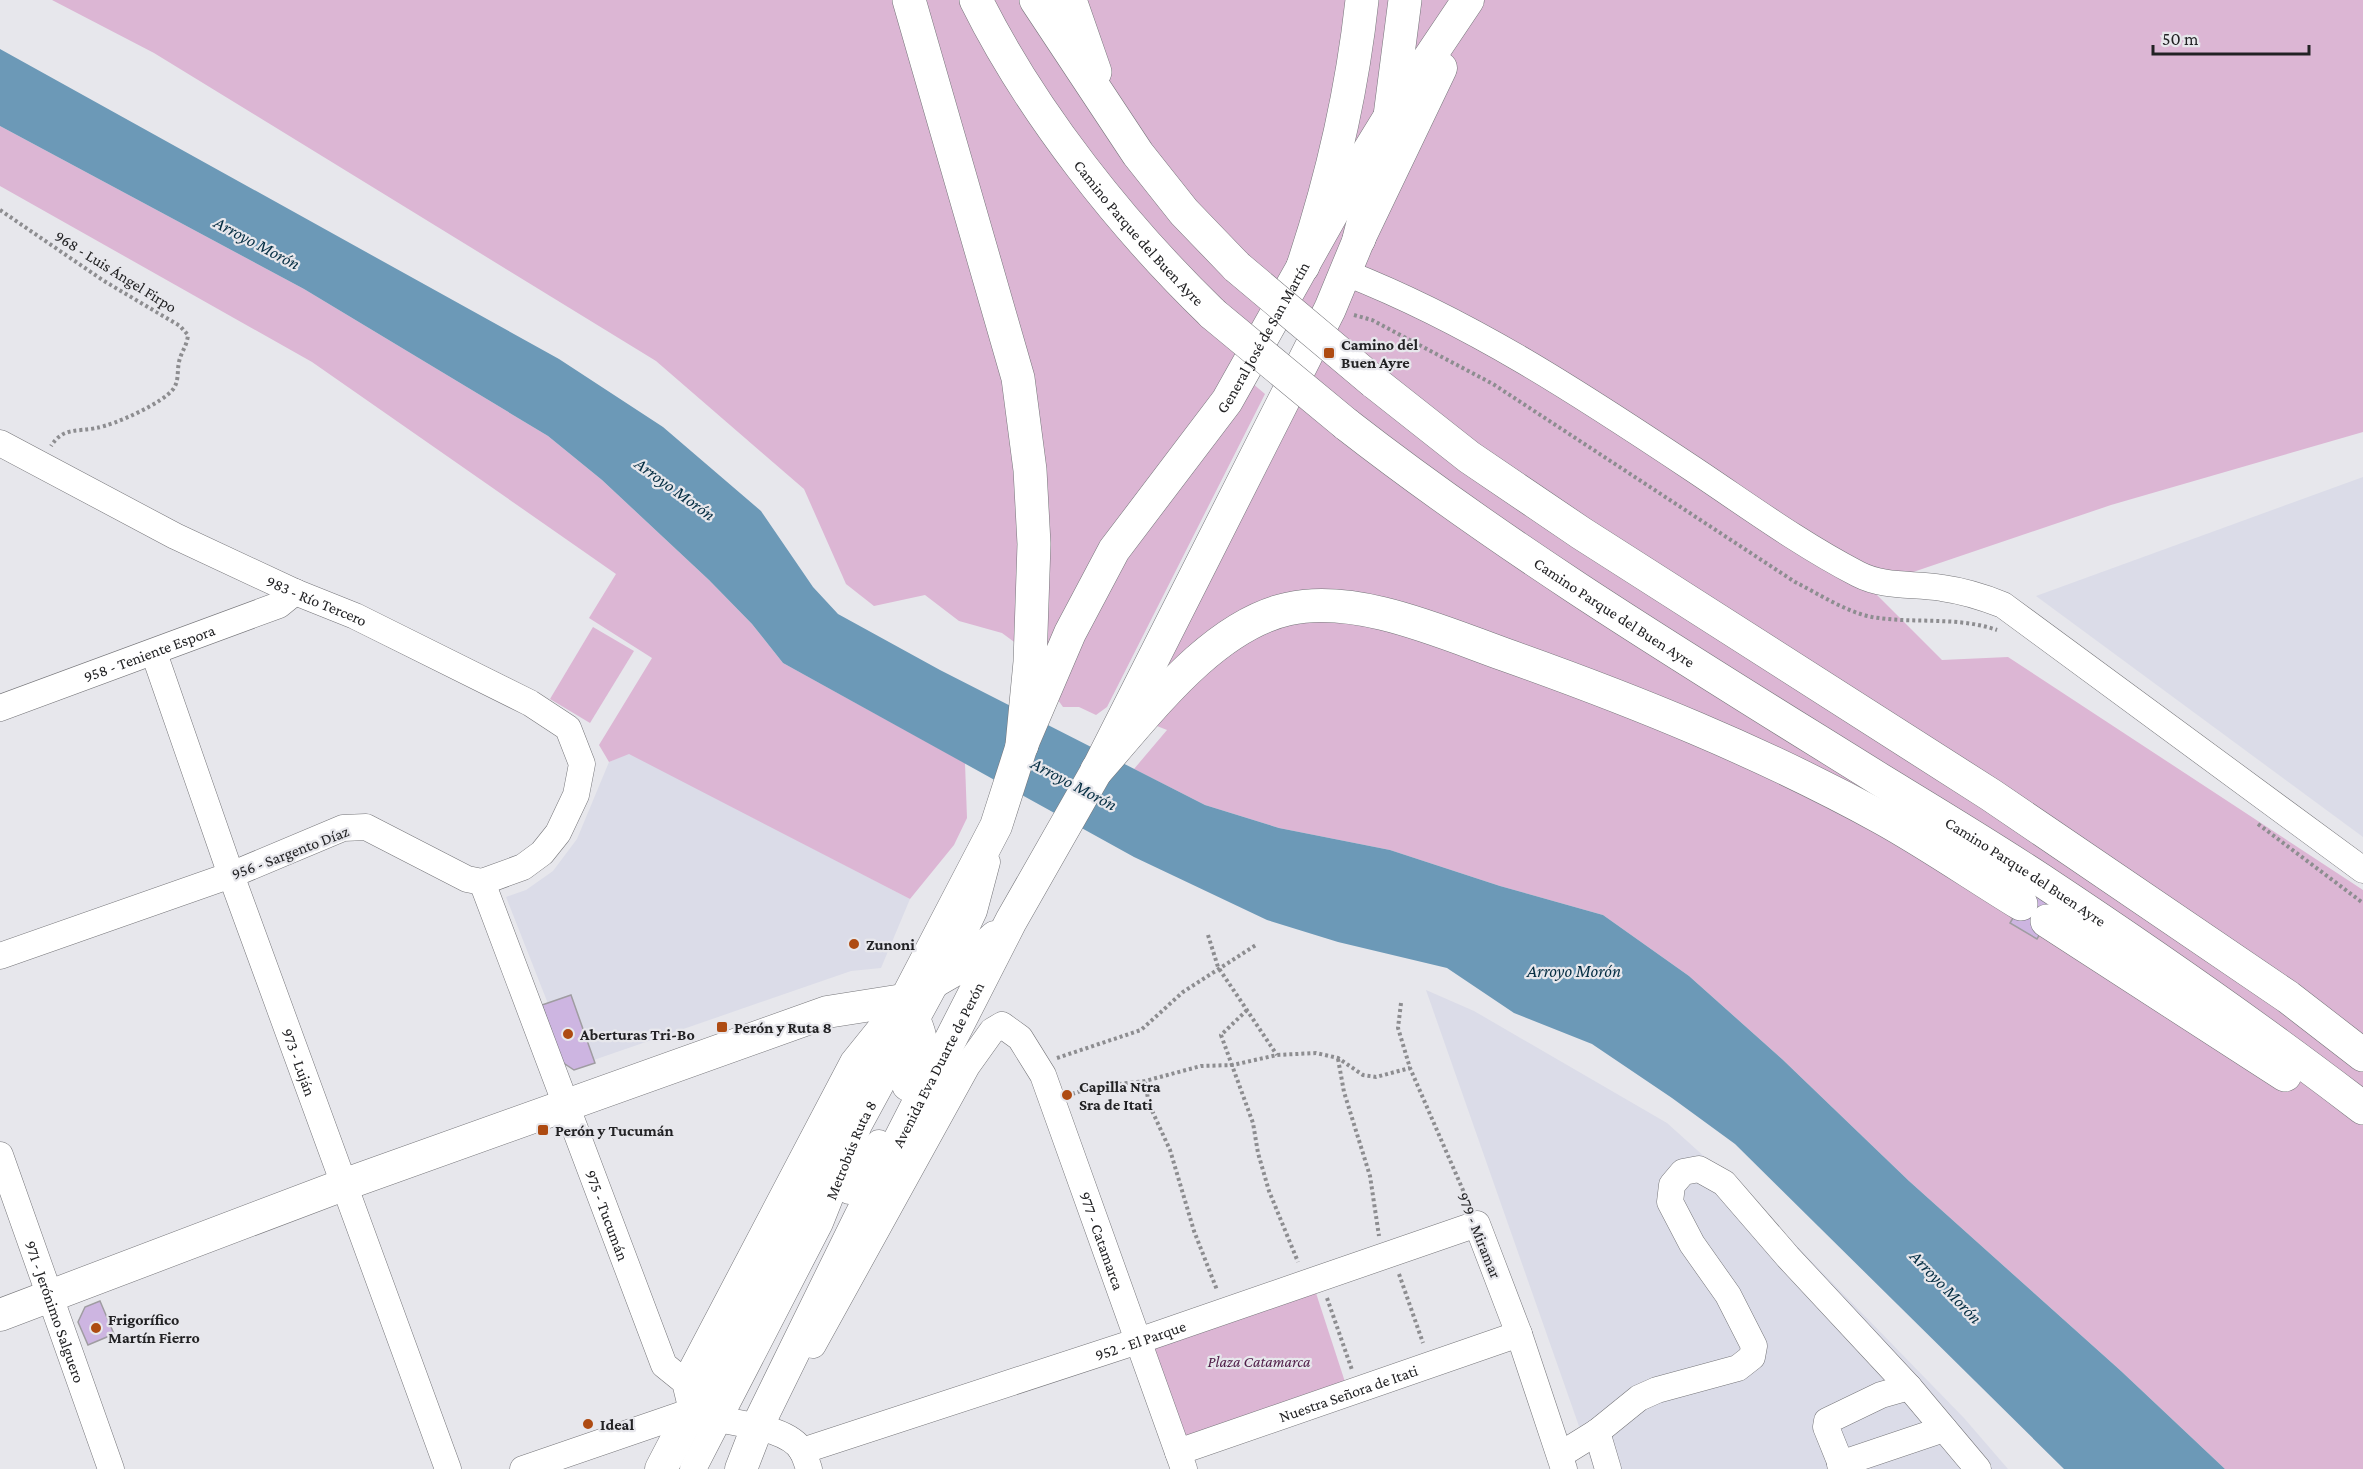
<svg xmlns="http://www.w3.org/2000/svg" width="2363" height="1469" font-family="'Crimson Pro',serif">
  <rect width="100%" height="100%" fill="#e7e7ec"/>
  <g fill="#dbdce8">
    <path d="M2363,477V837L2036,596Z"/>
    <path d="M629,753L910,899L881,968L851,971L588,1062L569,1057L506,897L526,890L553,871L577,839L609,762Z"/>
    <path d="M1426,990L1474,1011L1667,1123L1747,1195L1964,1418L2008,1469H1594Z"/>
  </g>
  <g fill="#dcb6d4">
    <path d="M52,0H1468L1054,671L1002,633L959,621L925,595L874,606L846,584L804,489L656,361L154,53Z"/>
    <path d="M1474,0H2363V432L2111,505L1869,587L1942,660L2008,657L2363,890V1469H2225L2121,1371L1909,1181L1782,1059L1689,976L1603,915L1500,886L1390,850L1279,828L1205,805L1134,769L1167,730L1142,720Z"/>
    <path d="M0,126L304,289L548,436L602,480L709,580L752,624L783,663L965,763L967,818L954,845L910,899L629,754L609,762L599,745L652,658L589,618L616,574L312,362L0,186Z"/>
    <path d="M1341,216L1350,222L1312,310L1297,298Z"/>
    <path d="M1252,383L1265,394L1107,707L1096,715L1079,707H1063L1058,700L1074,656L1116,571Z"/>
    <path d="M593,627L634,651L590,723L550,699Z"/>
    <path d="M1315,1290L1346,1385L1184,1439L1153,1343Z"/>
  </g>
  <path fill="#6c99b7" d="M0,49L559,359L663,427L761,511L813,587L838,614L940,670L1205,805L1279,828L1390,850L1500,886L1603,915L1689,976L1782,1059L1909,1181L2121,1371L2225,1469H2064L1735,1144L1672,1098L1592,1044L1514,1013L1447,968L1338,942L1267,920L1134,857L783,663L752,624L709,580L602,480L548,436L304,289L0,126Z"/>
  <g fill="#cdb5e1" stroke="#9f9ca1" stroke-width="1.5">
    <path d="M2033,884L2060,900L2037,939L2010,923Z"/>
    <path d="M571,995L595,1063L574,1070L562,1062L542,1005Z"/>
    <path d="M100,1301L114,1334L88,1345L78,1322L85,1307Z"/>
  </g>
  <g fill="none" stroke-linecap="round" stroke-linejoin="round">
    <defs>
      <g id="minor">
        <path d="M1346,273C1471,322 1582,395 1693,469C1747,505 1800,544 1858,574C1885,588 1914,583 1942,588C1964,591 1983,597 2003,605L2363,870"/>
        <path id="s1" d="M0,443L175,536L295,592L355,616L530,703L568,728L582,764L576,795L558,833L542,853L523,867L482,882L467,879L366,827L343,828L231,875L0,956"/>
        <path id="s2" d="M154,653L231,875L448,1469"/>
        <path id="s3" d="M0,708L279,605L295,592"/>
        <path id="s4" d="M482,882L664,1365L685,1382L692,1411"/>
        <path id="s5" d="M0,1155L111,1469"/>
        <path d="M849,1191L879,1143"/>
        <path id="s6" d="M813,1345L967,1066L992,1031L1002,1025L1020,1038L1043,1075L1184,1469"/>
        <path d="M685,1382L853,1062L882,1026"/>
        <path d="M704,1415C728,1424 787,1425 802,1451C805,1456 807,1463 809,1469"/>
        <path d="M1597,1432L1608,1469"/>
        <path id="s7" d="M802,1451L1138,1341L1477,1224L1519,1334L1564,1469"/>
        <path id="s8" d="M1178,1452L1519,1334"/>
        <path d="M1560,1455L1597,1432L1639,1398L1657,1390L1738,1368L1752,1357L1754,1346L1728,1295L1692,1244L1670,1202L1672,1185L1683,1172L1699,1169L1724,1183L1788,1257L1909,1387L1978,1469"/>
        <path d="M1840,1464L1944,1429"/>
        <path d="M523,1469L692,1411"/>
        <path id="s9" d="M693,1469L820,1223L859,1125L966,928L974,911L987,862"/>
        <path d="M1843,1469L1826,1427L1827,1421L1881,1395L1909,1387"/>
      </g>
      <g id="major">
        <path d="M903,1000C924,1035 928,1047 908,1085"/>
        <path d="M0,1315L343,1185L827,1012L903,1000L967,963L995,937"/>
        <path id="s10" d="M661,1469L996,826L1022,745L1070,633L1114,550L1227,401L1358,168L1390,116L1468,0"/>
        <path id="s11" d="M741,1469L758,1425L860,1217L1011,921L1097,770L1330,309L1359,239L1441,68"/>
      </g>
      <g id="highway">
        <path d="M909,0L1018,378L1030,470L1034,544L1030,662L1022,745"/>
        <path id="s12" d="M976,0C1032,113 1123,227 1213,314"/>
        <path d="M1036,0L1138,154L1184,212L1237,267"/>
        <path d="M1070,0L1095,72"/>
        <path d="M1359,239L1390,116L1405,0"/>
        <path d="M1303,266C1332,179 1352,92 1362,0"/>
        <path d="M1374,382L1469,457L1581,533L1991,795L2288,997L2363,1055"/>
        <path id="s13" d="M1346,424C1514,555 1698,666 1879,779C1933,812 1988,845 2041,880C2151,953 2259,1028 2363,1108"/>
        <path d="M1097,770C1147,714 1211,626 1288,609C1356,594 1439,631 1503,654C1633,700 1760,751 1882,818C1929,844 1975,876 2021,904"/>
        <path d="M2047,921L2285,1075"/>
      </g>
    </defs>
    <use href="#minor" stroke="#757579" stroke-width="27"/>
    <use href="#major" stroke="#757579" stroke-width="33"/>
    <use href="#highway" stroke="#757579" stroke-width="34"/>
    <g stroke="#8d8d90" stroke-width="4" stroke-dasharray="3 3" stroke-linecap="butt">
      <path d="M0,210L104,281L180,326L188,335C187,346 181,352 179,362C177,371 179,380 174,388C164,403 114,425 96,428C77,432 63,427 51,446"/>
      <path d="M1354,315L1372,320L1493,384L1795,582C1819,594 1846,612 1872,617C1913,624 1957,616 1997,630"/>
      <path d="M2258,824L2363,903"/>
      <path d="M1208,935L1218,967L1277,1055"/>
      <path d="M1401,1003L1398,1028L1410,1068L1469,1204"/>
      <path d="M1247,1010L1221,1035L1253,1123L1258,1153L1269,1191L1298,1262"/>
      <path d="M1057,1058L1141,1030L1183,992L1256,945"/>
      <path d="M1338,1059L1344,1092L1370,1176L1379,1236"/>
      <path d="M1145,1082L1149,1104L1170,1150L1194,1231L1217,1290"/>
      <path d="M1072,1094L1092,1087L1145,1081L1201,1066L1233,1065L1277,1055L1316,1053L1338,1058L1363,1075L1376,1077L1410,1068"/>
      <path d="M1399,1274L1423,1343"/>
      <path d="M1327,1298L1352,1370"/>
    </g>
    <use href="#minor" stroke="#fff" stroke-width="26"/>
    <use href="#major" stroke="#fff" stroke-width="32"/>
    <use href="#highway" stroke="#fff" stroke-width="33"/>
    <defs>
      <g id="highway-bridge">
        <path d="M1237,267L1374,382"/>
        <path d="M1213,314L1346,424"/>
      </g>
    </defs>
    <use href="#highway-bridge" stroke="#757579" stroke-width="34" stroke-linecap="butt"/>
    <use href="#highway-bridge" stroke="#fff" stroke-width="33"/>
  </g>
  <g fill="#ae4b12" stroke="#e7e7ec" stroke-width="2">
    <rect x="1323" y="347" width="12" height="12" rx="3"/>
    <circle cx="854" cy="944" r="6"/>
    <rect x="716" y="1021" width="12" height="12" rx="3"/>
    <circle cx="568" cy="1034" r="6"/>
    <circle cx="1067" cy="1095" r="6"/>
    <rect x="537" y="1124" width="12" height="12" rx="3"/>
    <circle cx="96" cy="1328" r="6"/>
    <circle cx="588" cy="1424" r="6"/>
  </g>
  <g text-anchor="middle" stroke-width="4.5" stroke-linejoin="round" paint-order="stroke">
    <g font-size="16" fill="#222224" stroke="#e7e7ec">
      <text dy="6" stroke="none"><textPath href="#s12" startOffset="285">Camino Parque del Buen Ayre</textPath></text>
      <text transform="translate(116 271) rotate(32)" y="6">968 - Luis Ángel Firpo</text>
      <text dy="6" stroke="none"><textPath href="#s10" startOffset="1286">General José de San Martín</textPath></text>
      <text dy="6" stroke="none"><textPath href="#s1" startOffset="354">983 - Río Tercero</textPath></text>
      <text dy="6" stroke="none"><textPath href="#s13" startOffset="328">Camino Parque del Buen Ayre</textPath></text>
      <text dy="6" stroke="none"><textPath href="#s3" startOffset="159">958 - Teniente Espora</textPath></text>
      <text transform="translate(290 852) rotate(-21)" y="6">956 - Sargento Díaz</text>
      <text dy="6" stroke="none"><textPath href="#s13" startOffset="814">Camino Parque del Buen Ayre</textPath></text>
      <text dy="6" stroke="none"><textPath href="#s2" startOffset="434">973 - Luján</textPath></text>
      <text dy="6" stroke="none"><textPath href="#s11" startOffset="450">Avenida Eva Duarte de Perón</textPath></text>
      <text dy="6" stroke="none"><textPath href="#s9" startOffset="356">Metrobús Ruta 8</textPath></text>
      <text dy="6" stroke="none"><textPath href="#s4" startOffset="356">975 - Tucumán</textPath></text>
      <text transform="translate(1480 1235) rotate(68)" y="6">979 - Miramar</text>
      <text dy="6" stroke="none"><textPath href="#s6" startOffset="615">977 - Catamarca</textPath></text>
      <text dy="6" stroke="none"><textPath href="#s5" startOffset="166">971 - Jerónimo Salguero</textPath></text>
      <text dy="6" stroke="none"><textPath href="#s7" startOffset="356">952 - El Parque</textPath></text>
      <text dy="6" stroke="none"><textPath href="#s8" startOffset="180">Nuestra Señora de Itati</textPath></text>
    </g>
    <g font-size="16" font-weight="bold" fill="#222224" stroke="#e7e7ec" text-anchor="start">
      <text x="1341" y="350">Camino del<tspan x="1341" dy="18">Buen Ayre</tspan></text>
      <text x="866" y="950">Zunoni</text>
      <text x="734" y="1033">Perón y Ruta 8</text>
      <text x="580" y="1040">Aberturas Tri-Bo</text>
      <text x="1079" y="1092">Capilla Ntra<tspan x="1079" dy="18">Sra de Itati</tspan></text>
      <text x="555" y="1136">Perón y Tucumán</text>
      <text x="108" y="1325">Frigorífico<tspan x="108" dy="18">Martín Fierro</tspan></text>
      <text x="600" y="1430">Ideal</text>
    </g>
    <g font-size="16" font-style="italic" fill="#4f1d48" stroke="#e7e7ec">
      <text x="1259" y="1367">Plaza Catamarca</text>
    </g>
    <g font-size="18" font-style="italic" fill="#052e43" stroke="#e7e7ec">
      <text transform="translate(257 243) rotate(28)" y="6">Arroyo Morón</text>
      <text transform="translate(675 489) rotate(36)" y="6">Arroyo Morón</text>
      <text transform="translate(1074 784) rotate(28)" y="6">Arroyo Morón</text>
      <text x="1574" y="977">Arroyo Morón</text>
      <text transform="translate(1946 1287) rotate(46)" y="6">Arroyo Morón</text>
    </g>
  </g>
  <path d="M2153 45v9h156v-9" fill="none" stroke="#222224" stroke-width="3"/>
  <text x="2162" y="45" font-size="18" fill="#222224" stroke="#e7e7ec" stroke-width="4.5" paint-order="stroke">50 m</text>
</svg>
